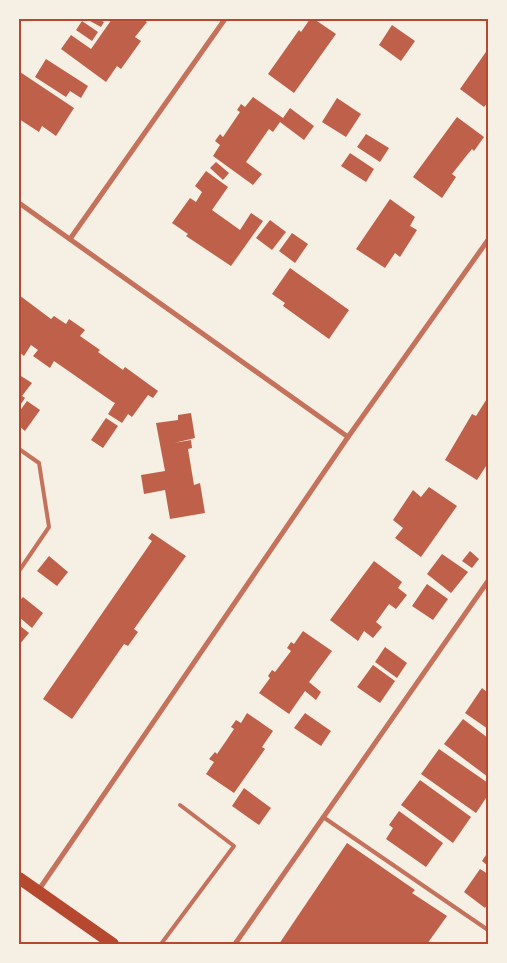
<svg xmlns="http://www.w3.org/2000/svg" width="507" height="963" font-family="Bitter,serif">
  <rect width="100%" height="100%" fill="#f6efe4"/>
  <g fill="#bf614a">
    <path d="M90,19H98L104,22L101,27L90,21Z"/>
    <path d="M112,19H143L147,22L135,37L141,41L121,69L117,66L106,82L61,49L71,35L91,49Z"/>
    <path d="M310,19H314L336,34L294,93L268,74L299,30L301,32Z"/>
    <path d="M82,21L98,32L92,41L76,30Z"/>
    <path d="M392,25L415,41L401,61L379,45Z"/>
    <path d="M488,49V102L484,107L460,89Z"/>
    <path d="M46,59L88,86L81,98L70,91L66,97L35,77Z"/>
    <path d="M20,72L74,108L56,136L42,126L39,132L19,119Z"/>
    <path d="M253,97L283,118L290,108L314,126L304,140L280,122L273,132L269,129L246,162L262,174L253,185L213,156L220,145L215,141L220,134L223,137L240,112L237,110L241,104L245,107Z"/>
    <path d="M337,98L361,114L346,137L322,122Z"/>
    <path d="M457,117L484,137L474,151L472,149L467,155L452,174L456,177L442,198L413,177Z"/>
    <path d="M366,134L389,148L380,162L357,147Z"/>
    <path d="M350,153L374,169L366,182L341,166Z"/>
    <path d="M216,162L229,173L223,180L210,168Z"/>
    <path d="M206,171L228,187L212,210L240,230L251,213L263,221L231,266L186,236L188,234L172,223L190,198L196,202L202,192L195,186Z"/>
    <path d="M390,199L415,217L410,226L417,230L400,257L395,253L385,268L356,249Z"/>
    <path d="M270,220L286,232L272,250L256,238Z"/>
    <path d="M292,233L308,244L295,263L279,251Z"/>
    <path d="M290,268L349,310L329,339L283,306L285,303L272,294Z"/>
    <path d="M19,295L51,319L54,316L66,324L69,319L85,330L80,336L100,350L98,352L123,370L125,367L158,391L153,398L148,395L132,417L128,414L122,423L108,414L115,403L113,402L54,361L50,368L33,356L38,350L31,345L24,356L19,352Z"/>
    <path d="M21,376L32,383L22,396L25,398L19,407V379Z"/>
    <path d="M488,397V463L477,480L445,460L472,414L476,416Z"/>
    <path d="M27,401L40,410L25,431L19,426V412Z"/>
    <path d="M191,413L195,438L174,443L191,440L192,448L188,449L194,485L200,483L205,513L170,519L165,490L144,494L141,475L165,471L156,423L178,420V415Z"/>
    <path d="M106,418L118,426L103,448L91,440Z"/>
    <path d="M429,487L457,506L421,557L395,538L403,528L393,520L413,490L421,497Z"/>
    <path d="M152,533L186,556L134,629L138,632L128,646L124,644L72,719L43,699L152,541L148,538Z"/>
    <path d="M470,551L479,559L472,568L462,561Z"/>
    <path d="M442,554L468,572L451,593L427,574Z"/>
    <path d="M49,556L68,572L57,586L37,571Z"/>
    <path d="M374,561L402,582L398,588L407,595L396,609L389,604L376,622L382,627L373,638L364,631L358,641L330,620Z"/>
    <path d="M427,584L448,599L433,620L412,606Z"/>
    <path d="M23,597L43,613L32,628L19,617V601Z"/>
    <path d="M19,625L29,633L19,645Z"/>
    <path d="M303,631L332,651L309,682L321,692L316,700L305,691L289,714L259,693L270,678L268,676L272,670L275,672L291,651L287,648L291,642L294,644Z"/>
    <path d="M385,647L407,663L397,678L375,662Z"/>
    <path d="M373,665L395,681L380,703L357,687Z"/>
    <path d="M482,688L488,693V729L465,713Z"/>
    <path d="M247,713L273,731L262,747L265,749L234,793L206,774L214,762L209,759L215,752L217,754L226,741L234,729L231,727L236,720L241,723Z"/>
    <path d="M305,713L331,731L321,746L294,728Z"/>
    <path d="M463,719L488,738V777L444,744Z"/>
    <path d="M439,749L488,783V795L476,813L421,774Z"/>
    <path d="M420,780L471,817L453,843L401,805Z"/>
    <path d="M244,788L271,808L259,825L232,806Z"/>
    <path d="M399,811L443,843L426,867L386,839L393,828L389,825Z"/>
    <path d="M347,843L415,890L412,893L447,916L427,944H279Z"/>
    <path d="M488,852V866L482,861Z"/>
    <path d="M480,869L488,874V903L485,908L464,892Z"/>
  </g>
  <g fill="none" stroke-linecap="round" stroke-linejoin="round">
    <g stroke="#c5725c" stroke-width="4">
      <path d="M19,449L39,463L49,527L19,571"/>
      <path d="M323,817L488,930"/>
      <path d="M161,944L234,846L180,805"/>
    </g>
    <g stroke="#c5725c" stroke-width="5">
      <path d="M19,203L348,437"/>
      <path d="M70,239L225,19"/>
      <path d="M38,891L348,437L488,240"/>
      <path d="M235,944L488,581"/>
    </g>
    <path stroke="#b5482f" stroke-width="12" d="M19,878L113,944"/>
  </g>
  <rect width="507" height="963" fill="none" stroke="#f6efe4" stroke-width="40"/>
  <rect x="20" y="20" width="467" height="923" fill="none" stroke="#b5482f" stroke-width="2"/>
</svg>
